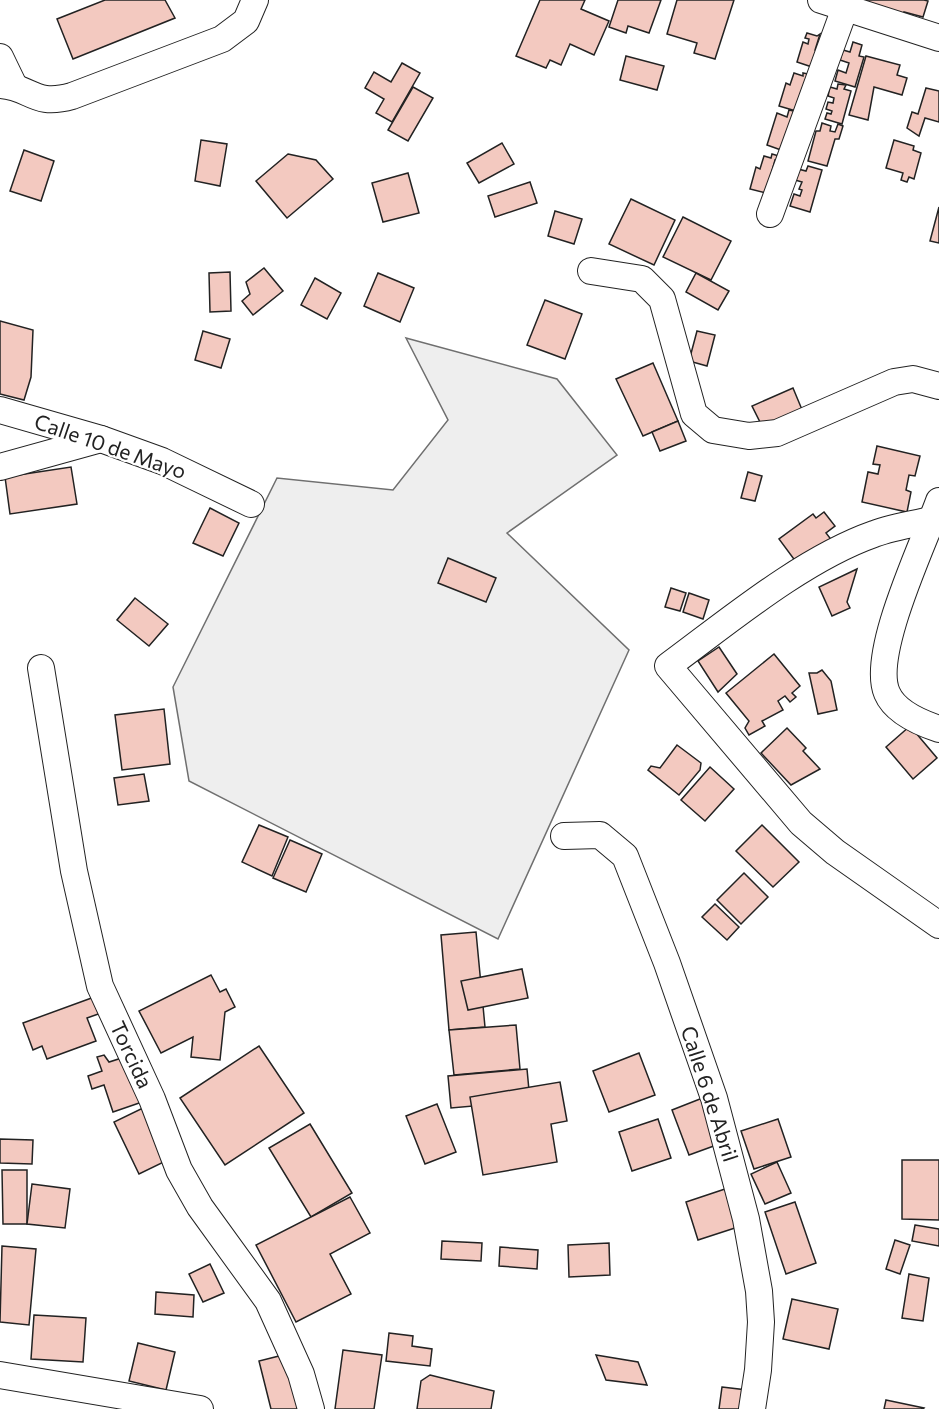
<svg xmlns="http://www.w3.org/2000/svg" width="939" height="1409" font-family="Commissioner,sans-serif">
  <rect width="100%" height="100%" fill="#fff"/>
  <path fill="#eee" stroke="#6f6f6f" stroke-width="1.5" d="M406,338L557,379L617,455L507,533L629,650L498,939L189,781L173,687L277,478L393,490L448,420Z"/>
  <g fill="#f3c9c0" stroke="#222" stroke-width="1.5">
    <path d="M105,0H165L175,18L73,59L57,19Z"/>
    <path d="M540,0H585L581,9L609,21L594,55L570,44L561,65L550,60L546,68L516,56Z"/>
    <path d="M618,0H661L649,33L628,26L626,33L609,27Z"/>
    <path d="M677,0H734L715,59L694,53L697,43L667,34Z"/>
    <path d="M853,0H924L928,1L923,17L904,12L902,20Z"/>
    <path d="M807,33L817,36L820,34L815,50L819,52L812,67L797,62L803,42L808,44L809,39L805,38Z"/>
    <path d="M853,42L862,45L859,56L864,57L855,87L835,81L838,70L846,73L849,63L840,60L843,50L850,52Z"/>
    <path d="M626,56L664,66L657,90L620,80Z"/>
    <path d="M866,56L900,65L897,75L907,78L902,95L874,87L868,120L849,115Z"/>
    <path d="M402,63L420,73L392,122L376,113L384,99L365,88L374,72L391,82Z"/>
    <path d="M794,73L803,76V73L808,74L796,111L779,106L786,83L790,85Z"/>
    <path d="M838,84L846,85L844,89L851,91L842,124L825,119L827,113L831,114L832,111L826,109L828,102L833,103L834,98L828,96L830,87L837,89Z"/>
    <path d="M413,87L433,98L408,141L388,130Z"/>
    <path d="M926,88L939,91V122L925,118L919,136L907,128L912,112L918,114Z"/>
    <path d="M789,110L798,112L781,150L767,145L777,113L787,117Z"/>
    <path d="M822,123L831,126L830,131L835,132L838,124L843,126L839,139H835L827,166L808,161L816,131H820Z"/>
    <path d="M201,140L227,144L220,186L195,181Z"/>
    <path d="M894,140L914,146L913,150L921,153L914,179L909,177L907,182L901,180L903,173L886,168Z"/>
    <path d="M502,143L514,164L479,183L467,163Z"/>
    <path d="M24,150L54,161L41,201L10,191Z"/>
    <path d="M288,154L316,160L333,179L287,218L256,181Z"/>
    <path d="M772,154L779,156L778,161L775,160L766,193L750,189L756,167L760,169L764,156L771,158Z"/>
    <path d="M808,166L822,170L810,212L790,206L794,194L800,196L802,190L799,189L802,182L795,180L798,169L806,171Z"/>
    <path d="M408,173L419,213L383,222L372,183Z"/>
    <path d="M530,182L537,203L495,217L488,196Z"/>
    <path d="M631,199L675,220L654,265L609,244Z"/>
    <path d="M939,207V243L930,241Z"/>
    <path d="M555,211L582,219L574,244L548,236Z"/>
    <path d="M683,217L731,241L711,280L663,257Z"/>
    <path d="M264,268L283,291L253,315L242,301L250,294L246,282Z"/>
    <path d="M230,272L231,311L210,312L209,273Z"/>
    <path d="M378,273L414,288L400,322L364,306Z"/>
    <path d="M696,273L729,291L718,310L686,292Z"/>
    <path d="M315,278L341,293L327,319L301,305Z"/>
    <path d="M545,300L582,314L565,359L527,345Z"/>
    <path d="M0,321L33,330L31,377L24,400L0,394Z"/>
    <path d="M203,331L230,339L221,368L195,360Z"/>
    <path d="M697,331L715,335L707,366L689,361Z"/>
    <path d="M653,363L678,421L643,436L616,379Z"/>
    <path d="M793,388L803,412L762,426L752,406Z"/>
    <path d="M678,421L686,441L660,451L652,432Z"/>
    <path d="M877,446L920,456L915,476L909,475L906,490L911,492L907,512L862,502L868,472L878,474L880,465L873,464Z"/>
    <path d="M71,467L77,504L10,514L5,477Z"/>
    <path d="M748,472L762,476L755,501L741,498Z"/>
    <path d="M210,508L239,523L223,556L193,543Z"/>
    <path d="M824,512L835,526L826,533L833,542L799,566L779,539L813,514L816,518Z"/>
    <path d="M448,558L496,578L486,602L438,583Z"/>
    <path d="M857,569L847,602L850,608L832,616L819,587Z"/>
    <path d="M671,588L686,593L680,611L665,607Z"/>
    <path d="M689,593L709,600L703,619L683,612Z"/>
    <path d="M135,598L168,624L149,646L117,620Z"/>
    <path d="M719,647L737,674L718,692L698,661Z"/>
    <path d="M774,654L800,686L792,693L796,697L790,702L785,696L778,701L783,710L762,721L765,726L749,735L745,728L749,721L726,693Z"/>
    <path d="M822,670L831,681L837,710L818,714L809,673H817Z"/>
    <path d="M164,709L170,764L122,770L115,715Z"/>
    <path d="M910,726L937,758L913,779L886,747Z"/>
    <path d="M787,728L806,748L803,751L820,769L791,785L761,753Z"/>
    <path d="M677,745L701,763L700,770L679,795L648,770L651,766L660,768Z"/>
    <path d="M710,767L734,789L705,821L681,800Z"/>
    <path d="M144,774L149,801L118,805L114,778Z"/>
    <path d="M259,825L288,837L272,876L242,862Z"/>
    <path d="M762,825L799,862L773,887L736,851Z"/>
    <path d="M290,840L322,854L306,892L273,878Z"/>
    <path d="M744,873L768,897L741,924L717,900Z"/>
    <path d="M715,904L739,927L727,940L702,917Z"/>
    <path d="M476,932L485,1027L449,1030L441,935Z"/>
    <path d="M522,969L528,998L468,1010L461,981Z"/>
    <path d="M211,975L220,992L226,989L235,1007L225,1012L220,1060L191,1057L193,1037L161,1053L139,1011Z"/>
    <path d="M97,996L104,1012L87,1018L96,1041L47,1059L42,1046L33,1050L23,1023Z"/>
    <path d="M516,1025L520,1069L454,1075L449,1030Z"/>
    <path d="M259,1046L304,1113L225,1165L180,1098Z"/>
    <path d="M639,1053L655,1095L609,1112L593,1071Z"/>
    <path d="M104,1055L109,1062L128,1056L145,1101L113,1112L104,1085L92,1089L88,1076L102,1071L97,1057Z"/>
    <path d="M527,1069L530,1101L451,1108L448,1076Z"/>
    <path d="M560,1082L567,1121L551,1124L557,1162L483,1175L470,1097Z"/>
    <path d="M705,1097L722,1143L689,1155L672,1110Z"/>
    <path d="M437,1104L456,1152L425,1164L406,1116Z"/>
    <path d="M145,1107L170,1159L139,1174L114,1122Z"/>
    <path d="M658,1119L671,1158L632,1171L619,1132Z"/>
    <path d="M778,1119L791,1157L754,1169L741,1131Z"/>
    <path d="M310,1124L352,1193L311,1217L269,1148Z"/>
    <path d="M0,1139L33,1140L32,1164L0,1163Z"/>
    <path d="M902,1160H939V1220L902,1219Z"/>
    <path d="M777,1162L791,1193L765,1204L751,1174Z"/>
    <path d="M2,1170H27V1224H3Z"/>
    <path d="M32,1184L70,1189L65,1228L27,1224Z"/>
    <path d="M725,1189L738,1227L698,1240L686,1202Z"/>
    <path d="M350,1197L370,1233L330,1254L351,1294L296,1322L256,1245Z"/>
    <path d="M795,1202L816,1263L786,1274L765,1212Z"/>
    <path d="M915,1225L939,1229V1246L912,1241Z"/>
    <path d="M895,1240L910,1245L900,1274L886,1269Z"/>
    <path d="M442,1241L482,1243L481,1261L441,1259Z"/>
    <path d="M609,1243L610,1275L569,1277L568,1245Z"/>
    <path d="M2,1246L36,1249L29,1325L0,1322Z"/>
    <path d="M500,1247L538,1250L537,1269L499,1266Z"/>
    <path d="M210,1264L224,1293L203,1302L189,1274Z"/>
    <path d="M909,1274L929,1278L923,1321L902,1318Z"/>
    <path d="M156,1292L194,1295L193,1317L155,1314Z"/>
    <path d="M792,1299L838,1309L829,1349L783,1339Z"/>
    <path d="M34,1315L86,1318L83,1362L31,1359Z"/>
    <path d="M389,1333L413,1336L412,1346L432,1349L430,1366L386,1361Z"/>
    <path d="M138,1343L175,1352L166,1390L129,1381Z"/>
    <path d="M343,1350L382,1355L374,1409H335Z"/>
    <path d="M287,1354L301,1409H271L259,1361Z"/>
    <path d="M596,1355L638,1362L647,1385L606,1380Z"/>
    <path d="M430,1375L494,1391L491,1409H417L421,1381Z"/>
    <path d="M722,1387L747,1390L745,1409H719Z"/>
    <path d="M886,1400L924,1408L923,1409H884Z"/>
  </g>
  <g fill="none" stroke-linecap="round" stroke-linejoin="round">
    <defs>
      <g id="street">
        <path d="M821,0L939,38"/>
        <path d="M0,57L14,86"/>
        <path d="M0,85C32,87 33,107 72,96L222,39L246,21L255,0"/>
        <path d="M770,214L845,8"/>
        <path d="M591,271L642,279L662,299L694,414L713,430L749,436L777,433L894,382L913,379L939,386"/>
        <path d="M0,410L101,439L162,461L251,504"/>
        <path d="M0,467L101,439"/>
        <path d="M939,501C924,543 870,654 887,693C895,712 921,723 939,729"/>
        <path d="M932,520C913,524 892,527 874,534C803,559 729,621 668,666L801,823L835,852L939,925"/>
        <path d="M41,668L74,871L100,986L152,1099L179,1170L200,1207L268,1301L301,1374L311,1409"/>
        <path d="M564,836L600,835L625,856L667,963L714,1098L746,1219L759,1291L761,1322L758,1370L752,1409"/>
        <path d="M0,1375L200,1409"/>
      </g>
    </defs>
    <use href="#street" stroke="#222" stroke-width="28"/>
    <use href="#street" stroke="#fff" stroke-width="26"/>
  </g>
  <g text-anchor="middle" stroke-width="4.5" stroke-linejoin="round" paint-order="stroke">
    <g font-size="21" fill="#222" stroke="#fff">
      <text transform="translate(110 447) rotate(19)" y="7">Calle 10 de Mayo</text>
      <text transform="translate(131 1055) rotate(65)" y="7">Torcida</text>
      <text transform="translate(709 1094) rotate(72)" y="7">Calle 6 de Abril</text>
    </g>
  </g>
</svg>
